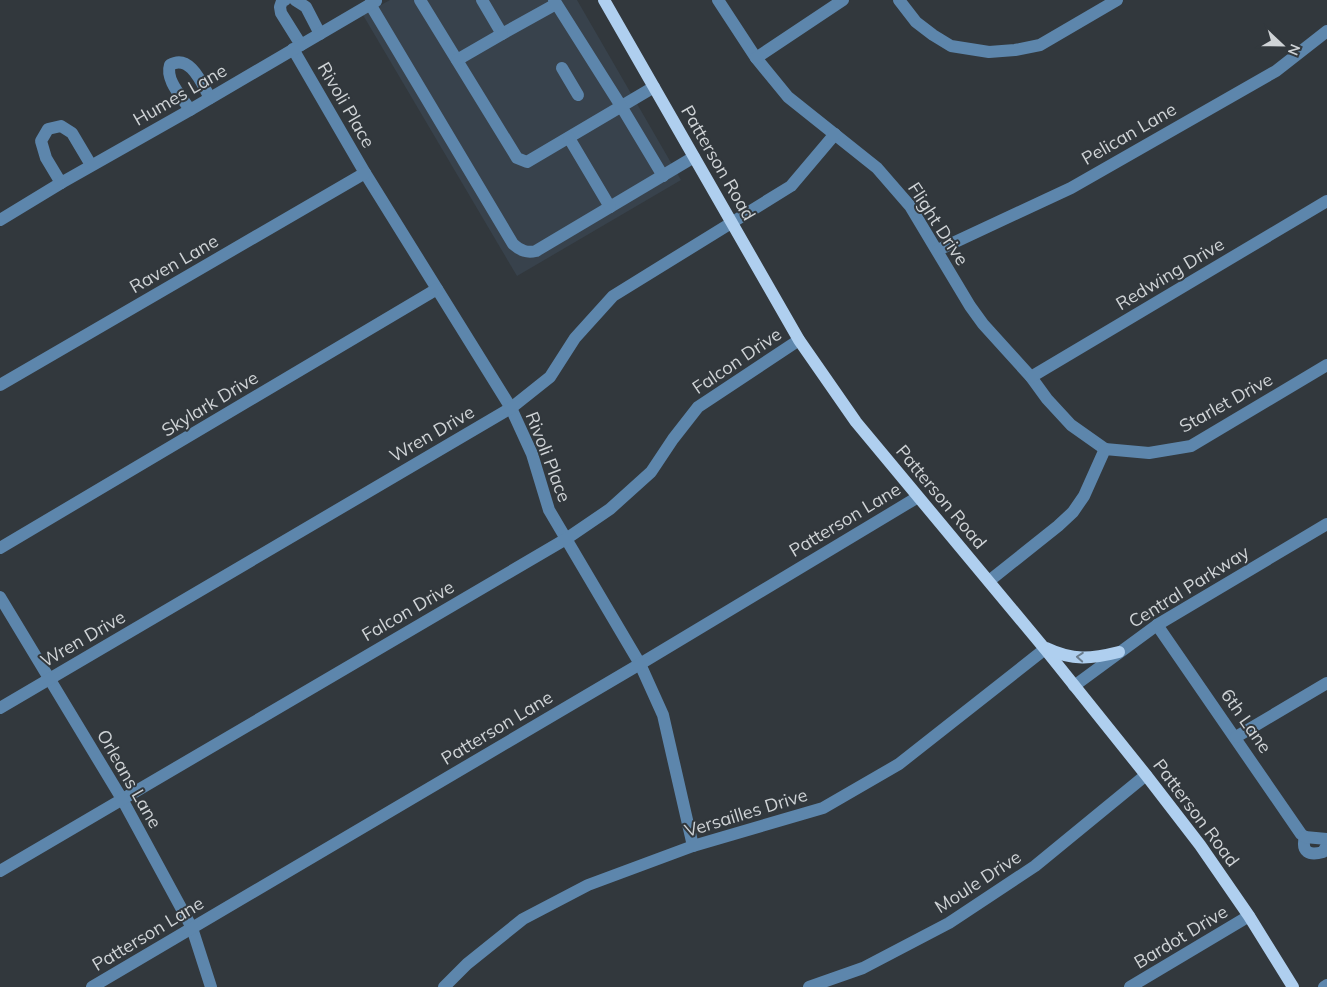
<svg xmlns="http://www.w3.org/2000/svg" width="1327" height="987" font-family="Mulish,sans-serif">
  <rect width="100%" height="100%" fill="#32383d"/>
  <path fill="#38424c" d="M390,0H577L681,180L517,276L363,15Z"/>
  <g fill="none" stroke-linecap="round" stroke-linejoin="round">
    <g stroke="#5d86ac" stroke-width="12">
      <path d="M285,0L282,1L280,7L281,13L301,45"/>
      <path d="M295,0L306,7L320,34"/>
      <path d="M420,0L517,158L527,162L654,87"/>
      <path d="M482,0L502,34L556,4"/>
      <path d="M554,0L621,106L663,176"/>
      <path d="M718,0L756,58L788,97L877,168L910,206L970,306L983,324L1031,377L1047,399L1071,425L1105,449"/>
      <path d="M899,0L916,22L933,35L951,46L989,52L1015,50L1040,45L1117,0"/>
      <path d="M370,4L513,244C521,251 527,253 536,251L694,157"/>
      <path d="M293,49L365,173L511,408L532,454L549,510L640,664L663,715L693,846"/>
      <path d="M756,58L843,0"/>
      <path d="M457,60L502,34"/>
      <path d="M562,68L578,95"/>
      <path d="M190,110C182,97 165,80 170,65C190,53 202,84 210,98"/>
      <path d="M569,138L610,207"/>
      <path d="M61,183L46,158L41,141L48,129L61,126L72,133L91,165"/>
      <path d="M0,220L61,183L190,110L376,1"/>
      <path d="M938,250L1071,188L1276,71L1327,31"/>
      <path d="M1031,377L1327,201"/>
      <path d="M0,385L365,173"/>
      <path d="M0,548L437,289"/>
      <path d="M989,581L1058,526L1073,512L1084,496L1105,449L1149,453L1191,446L1327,365"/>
      <path d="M0,597L122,799L192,928L211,987"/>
      <path d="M1157,625L1301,834L1305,837"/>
      <path d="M1074,686L1157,625L1327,524"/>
      <path d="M0,708L511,408L550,377L575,338L613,296L791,186L835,134"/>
      <path d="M1236,737L1327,683"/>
      <path d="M1305,837C1301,852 1309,856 1323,852L1327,845"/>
      <path d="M1305,837L1327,839"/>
      <path d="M0,871L566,539L610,509L651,472L673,439L698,407L799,340"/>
      <path d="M92,987L640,664L918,497"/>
      <path d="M444,987L467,964L523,919L588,885L693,846L823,808L899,764L1045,649"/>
      <path d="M809,987L863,968L949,923L1035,866L1146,775"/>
      <path d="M1130,987L1249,916"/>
      <path d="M1324,987L1327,985"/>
    </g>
    <g stroke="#afcfef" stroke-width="12">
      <path d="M604,0L799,340L856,422L1045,649L1146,775L1200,845L1249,916L1293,987"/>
      <path d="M1046,648C1073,661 1091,659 1119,652"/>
    </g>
  </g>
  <defs><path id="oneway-chevron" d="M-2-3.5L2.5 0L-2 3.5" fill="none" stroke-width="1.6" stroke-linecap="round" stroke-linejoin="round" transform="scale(1.25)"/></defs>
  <use stroke="#6a7c8d" href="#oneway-chevron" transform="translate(1080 657) rotate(-176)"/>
  <g text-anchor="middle" stroke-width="4" stroke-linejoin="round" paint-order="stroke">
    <g font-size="18" fill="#cfd3d6" stroke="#32383d">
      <text transform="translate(180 95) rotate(-30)" y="6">Humes Lane</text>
      <text transform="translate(346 105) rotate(60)" y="6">Rivoli Place</text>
      <text transform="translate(1129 134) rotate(-30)" y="6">Pelican Lane</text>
      <text transform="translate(718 163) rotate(60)" y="6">Patterson Road</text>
      <text transform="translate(938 224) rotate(57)" y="6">Flight Drive</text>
      <text transform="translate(174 264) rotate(-30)" y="6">Raven Lane</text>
      <text transform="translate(1170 274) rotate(-31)" y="6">Redwing Drive</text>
      <text transform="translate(737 361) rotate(-34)" y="6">Falcon Drive</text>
      <text transform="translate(1226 403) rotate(-29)" y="6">Starlet Drive</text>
      <text transform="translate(210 404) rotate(-31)" y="6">Skylark Drive</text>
      <text transform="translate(432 434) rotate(-30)" y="6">Wren Drive</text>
      <text transform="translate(548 457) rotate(69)" y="6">Rivoli Place</text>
      <text transform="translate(941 497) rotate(50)" y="6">Patterson Road</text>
      <text transform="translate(845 520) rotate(-31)" y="6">Patterson Lane</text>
      <text transform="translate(1189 587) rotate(-32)" y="6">Central Parkway</text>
      <text transform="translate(408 611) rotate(-30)" y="6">Falcon Drive</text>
      <text transform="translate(83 639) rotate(-30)" y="6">Wren Drive</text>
      <text transform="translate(1246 721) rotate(55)" y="6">6th Lane</text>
      <text transform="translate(497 728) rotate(-31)" y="6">Patterson Lane</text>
      <text transform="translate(129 779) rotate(60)" y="6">Orleans Lane</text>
      <text transform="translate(746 813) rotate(-17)" y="6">Versailles Drive</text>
      <text transform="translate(1196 813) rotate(53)" y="6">Patterson Road</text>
      <text transform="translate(978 882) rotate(-33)" y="6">Moule Drive</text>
      <text transform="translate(148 934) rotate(-31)" y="6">Patterson Lane</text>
      <text transform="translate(1181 937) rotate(-31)" y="6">Bardot Drive</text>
    </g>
  </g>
  <g transform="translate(1282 45) rotate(112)" stroke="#32383d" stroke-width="4" paint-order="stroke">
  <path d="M0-4L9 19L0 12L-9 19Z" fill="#cfd3d6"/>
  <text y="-8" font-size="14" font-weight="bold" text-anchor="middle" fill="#cfd3d6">N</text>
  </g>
</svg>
